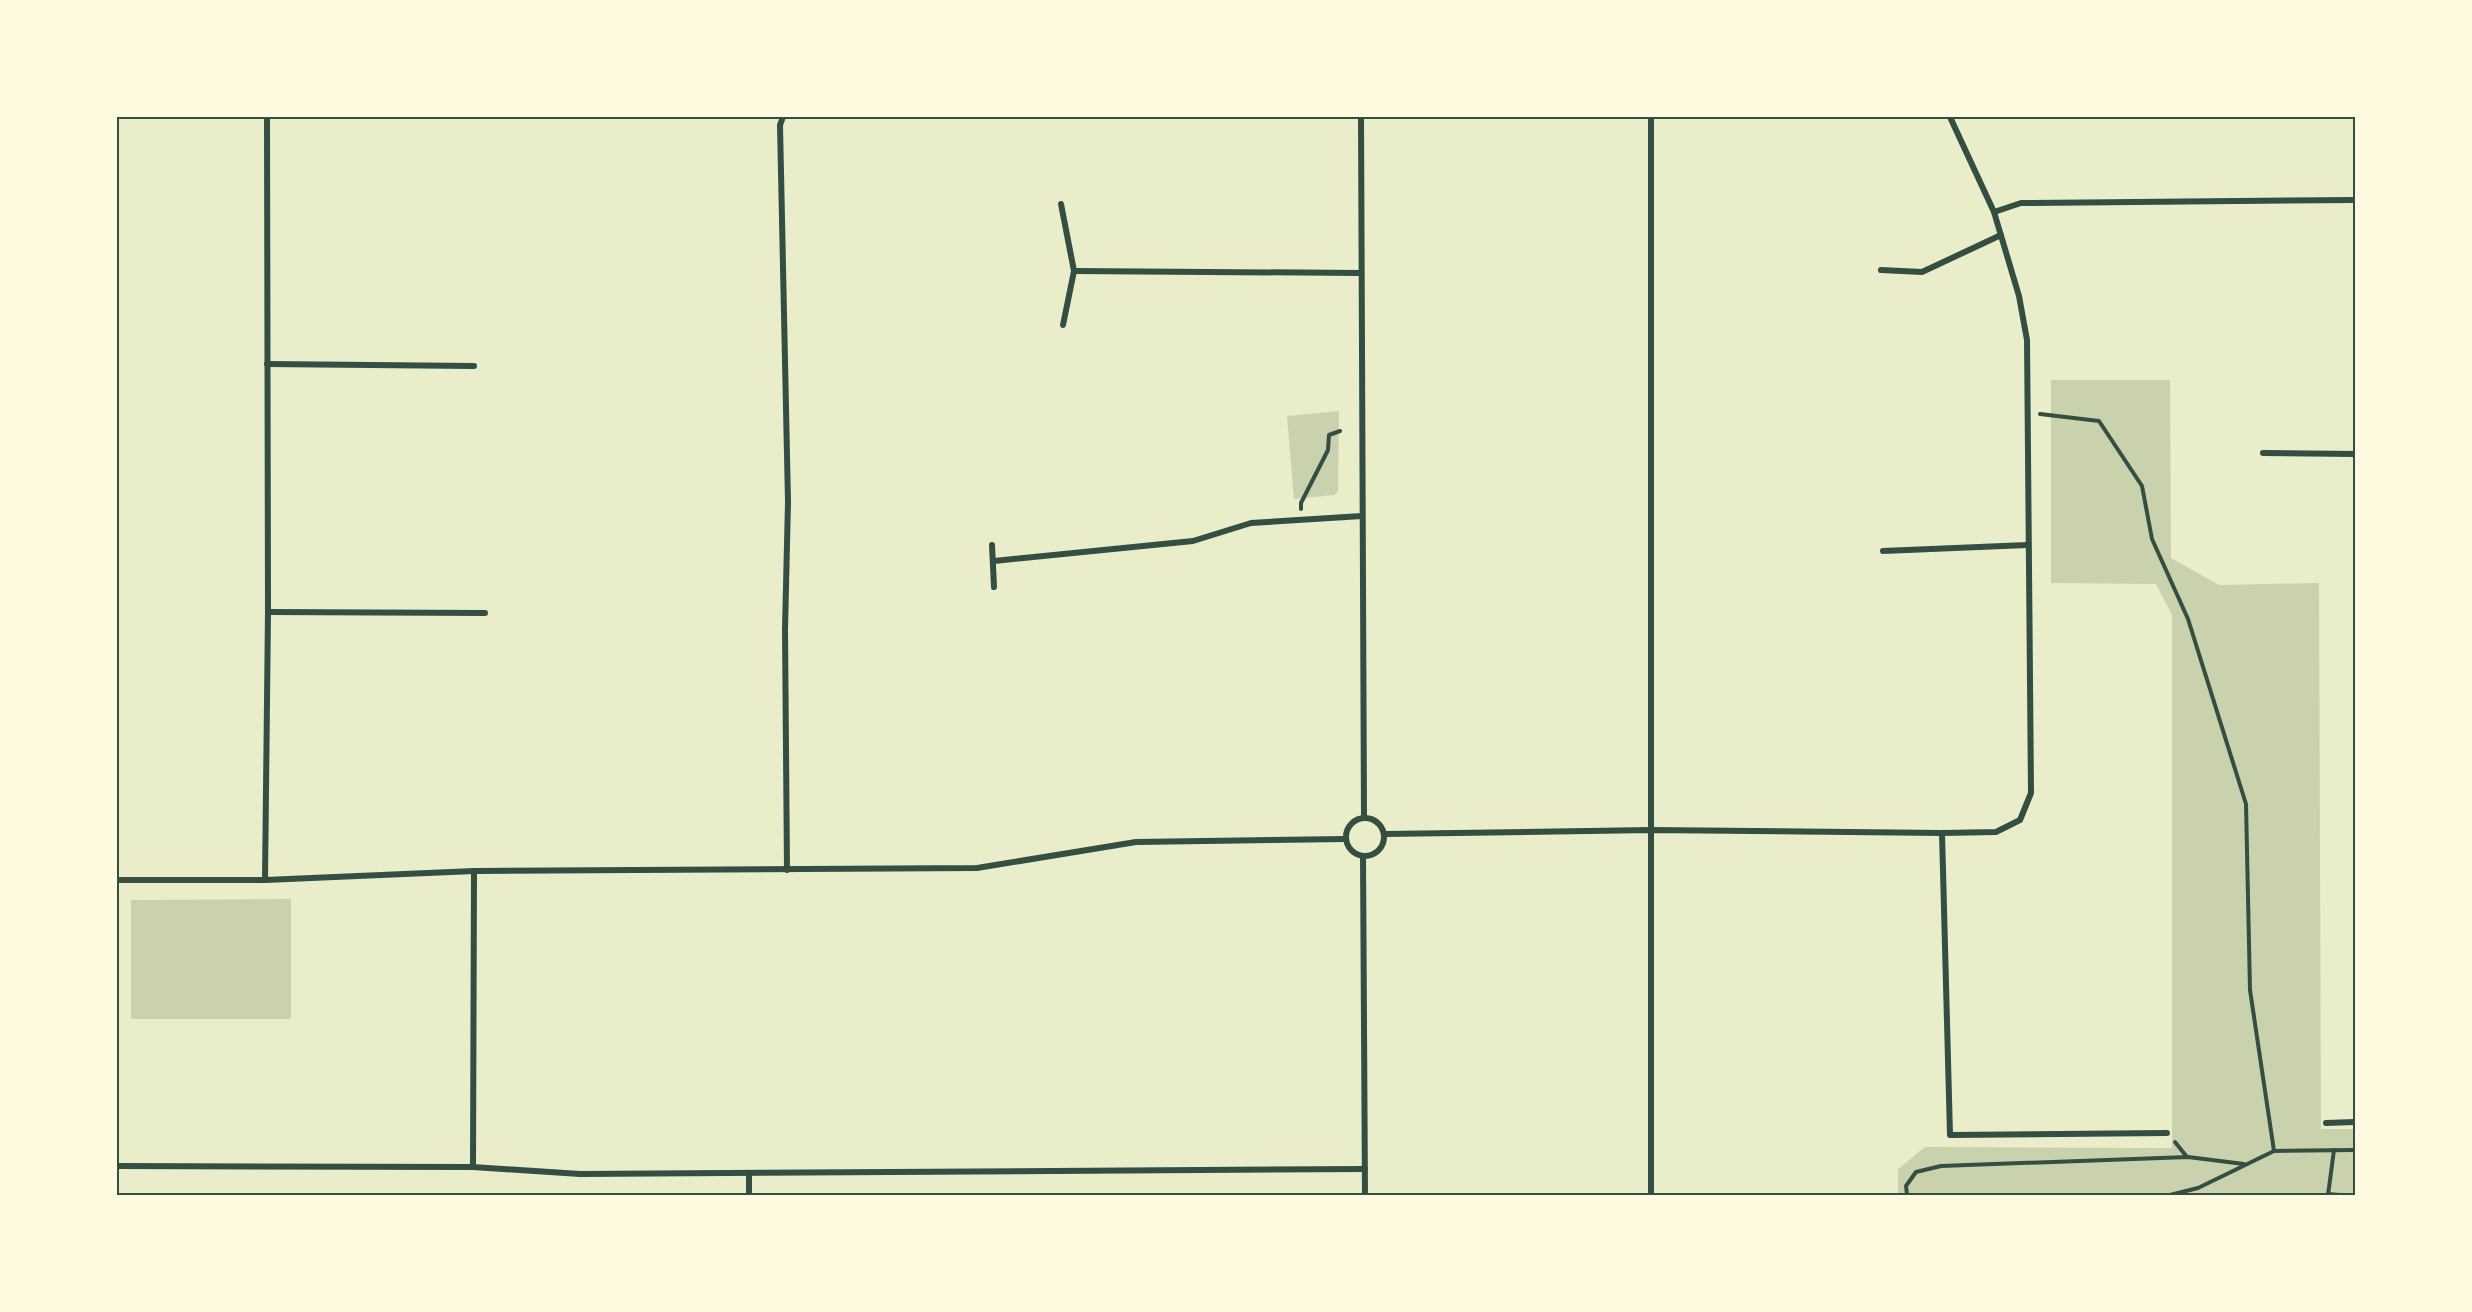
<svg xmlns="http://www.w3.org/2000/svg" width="2472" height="1312" viewBox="0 0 2472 1312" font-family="'Roboto Condensed',sans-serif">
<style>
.green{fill:#cad2ad}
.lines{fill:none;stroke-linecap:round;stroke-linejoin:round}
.path{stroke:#344e41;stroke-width:4}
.minor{stroke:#344e41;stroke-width:6}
.neatline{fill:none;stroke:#344e41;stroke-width:2}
</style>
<rect width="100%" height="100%" fill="#e9edc9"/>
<g class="green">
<polygon points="2051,380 2170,380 2171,558 2219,585 2319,583 2321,1129 2355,1129 2355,1195 1898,1195 1898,1169 1925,1147 2172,1148 2172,615 2156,584 2051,583"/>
<polygon points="1339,411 1338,491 1334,495 1294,499 1287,416"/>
<polygon points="291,899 291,1019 131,1019 131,900"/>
</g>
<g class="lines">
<g class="path">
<polyline points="2040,414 2099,421 2142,486 2152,539 2188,619 2246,804 2250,990 2274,1151"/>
<polyline points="1301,509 1301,503 1328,450 1329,435 1340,431"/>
<polyline points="2175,1142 2187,1157"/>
<polyline points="2328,1194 2340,1195"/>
<polyline points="1907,1195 1906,1186 1916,1172 1941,1166 2188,1157 2244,1164"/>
<polyline points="2170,1195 2198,1188 2274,1151 2355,1150"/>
<polyline points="2328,1195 2334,1150"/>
</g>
<g class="minor">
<polyline points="783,117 780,125 788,502 785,629 787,870"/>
<polyline points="1361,117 1364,818"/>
<polyline points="1061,204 1074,271 1063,325"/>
<polyline points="1994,212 2021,203 2355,200"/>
<polyline points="1881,270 1922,272 2001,235"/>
<polyline points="1074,271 1361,273"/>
<polyline points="267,364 474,366"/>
<polyline points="2263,453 2355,454"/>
<polyline points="992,545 994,587"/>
<polyline points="1883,551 2027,545"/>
<polyline points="994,561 1193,541 1251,523 1362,516"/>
<polyline points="268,612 485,613"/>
<circle cx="1365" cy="837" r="19"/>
<polyline points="1942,833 1950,1135 2167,1133"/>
<polyline points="1385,834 1651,830 1942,833 1996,832 2020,820 2031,793 2027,340 2019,296 1994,212 1950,117"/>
<polyline points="1363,856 1365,1195"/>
<polyline points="117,880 265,880 474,871 977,868 1136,842 1346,839"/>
<polyline points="265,880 268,612 267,117"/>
<polyline points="2326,1123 2355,1122"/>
<polyline points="117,1166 473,1167 580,1174 1365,1169"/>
<polyline points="473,1167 474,871"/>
<polyline points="749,1173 749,1195"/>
<polyline points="1651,1195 1651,117"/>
</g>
</g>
<rect width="2472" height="1312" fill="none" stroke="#fefae0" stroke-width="237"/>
<rect x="118" y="118" width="2236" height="1076" class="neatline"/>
</svg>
